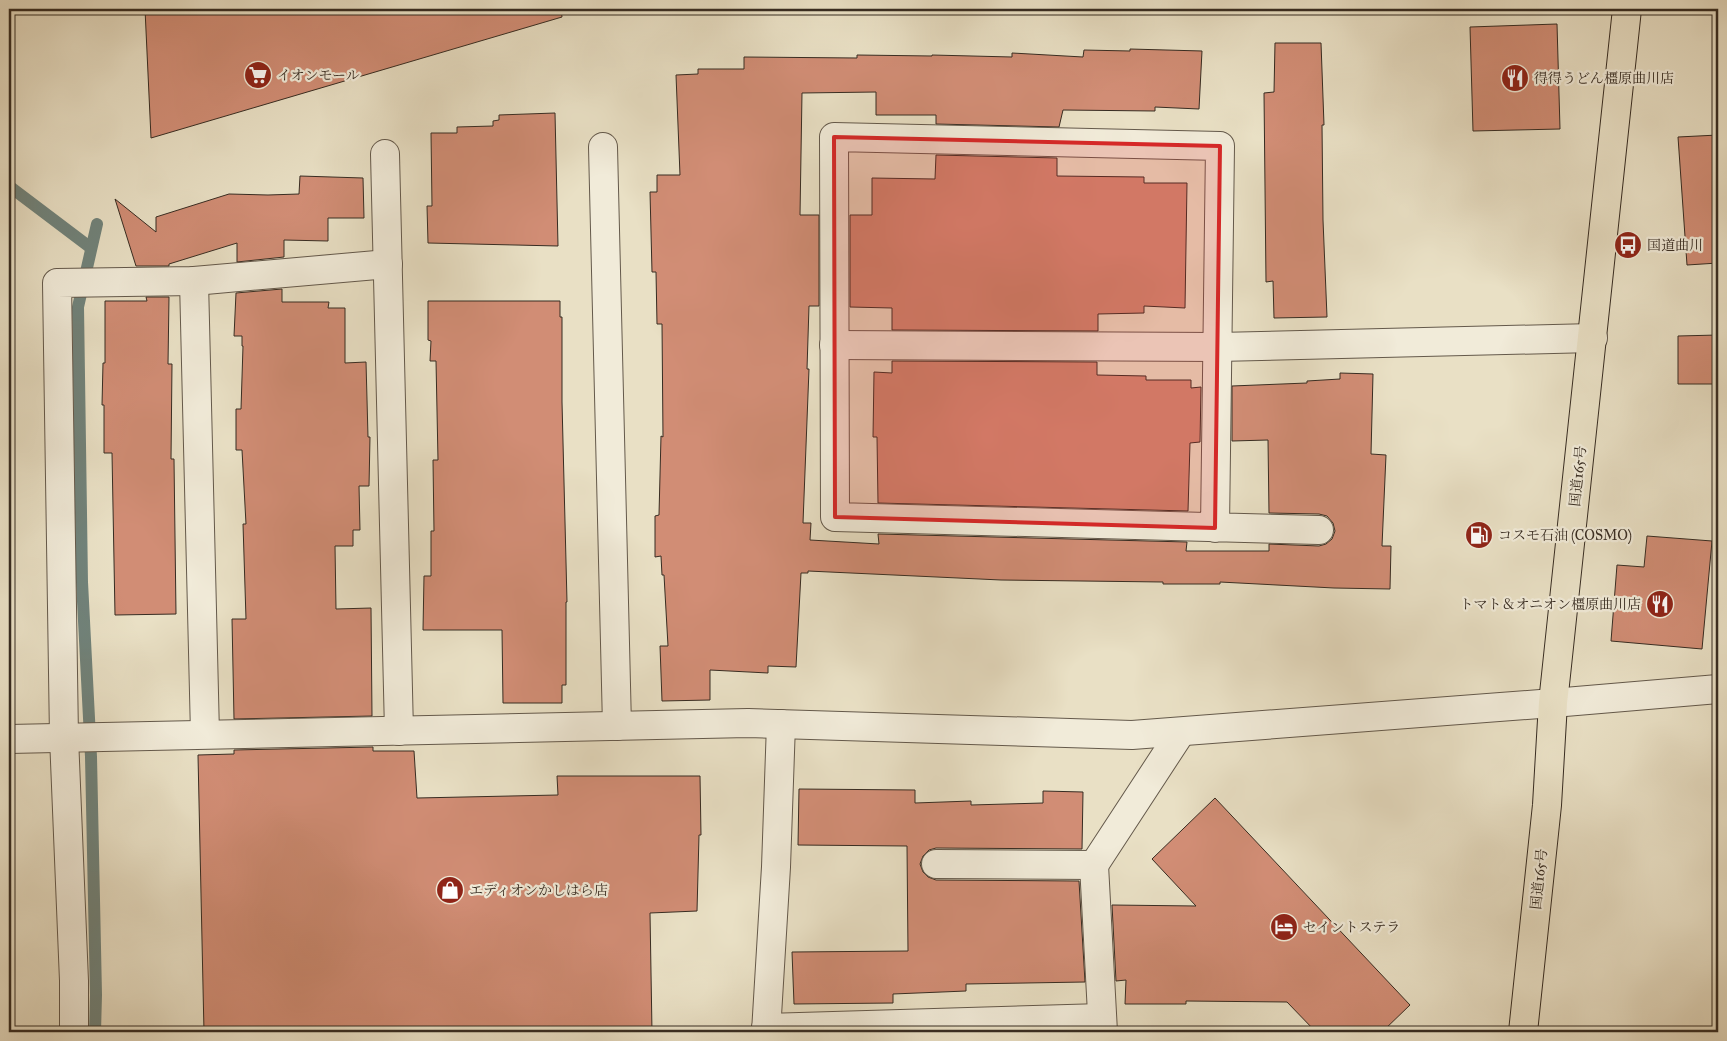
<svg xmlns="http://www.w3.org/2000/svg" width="1727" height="1041" viewBox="0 0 1727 1041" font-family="'IM FELL Great Primer','Noto Serif JP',serif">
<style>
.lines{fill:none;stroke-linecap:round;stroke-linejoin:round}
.stream{stroke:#71837b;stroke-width:12}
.building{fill:#d18d75;stroke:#372c22}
.minor-casing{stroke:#64594b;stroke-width:30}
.trunk-casing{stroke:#372c22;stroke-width:30}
.minor{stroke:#f1ebd9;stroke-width:28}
.trunk{stroke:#e9e0c5;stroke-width:28}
.marked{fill:#d62828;fill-opacity:0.2;stroke:#d62828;stroke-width:4;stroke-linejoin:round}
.labels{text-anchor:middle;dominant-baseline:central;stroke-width:4.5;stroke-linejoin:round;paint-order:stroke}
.poi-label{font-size:14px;fill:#372c22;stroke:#f1ebd9;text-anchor:start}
.street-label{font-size:14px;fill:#372c22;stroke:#f1ebd9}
</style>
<rect width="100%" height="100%" fill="#e9e0c5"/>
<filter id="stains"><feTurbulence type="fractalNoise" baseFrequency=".004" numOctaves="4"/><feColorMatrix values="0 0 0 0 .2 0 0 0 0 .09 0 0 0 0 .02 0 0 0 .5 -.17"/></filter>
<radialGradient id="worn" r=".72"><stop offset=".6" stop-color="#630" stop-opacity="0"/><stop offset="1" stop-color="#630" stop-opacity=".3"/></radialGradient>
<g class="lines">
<g class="stream">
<polyline points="9,186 91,248"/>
<polyline points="95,1032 96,995 91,757 82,582 78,307 97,224"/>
</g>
</g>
<g class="building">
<polygon points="145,9 561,9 562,17 151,138"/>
<polygon points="1557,24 1560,129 1473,131 1470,27"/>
<polygon points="1275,43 1321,43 1324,125 1322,125 1323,220 1327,317 1274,318 1273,281 1266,282 1264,93 1274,92"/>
<polygon points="1130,49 1202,51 1199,109 1155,107 1155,111 1063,110 1059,127 936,124 936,115 876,115 876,92 802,93 800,215 819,215 819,306 809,306 807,369 809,369 803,523 811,523 810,540 879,544 878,534 1187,542 1186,551 1269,551 1269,544 1319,546 1326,544 1332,539 1335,531 1333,523 1327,516 1319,514 1269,513 1268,440 1232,441 1232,386 1307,383 1307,381 1340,379 1340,373 1373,374 1371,454 1386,455 1382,546 1391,546 1390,589 1334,588 1220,582 1220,584 1163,584 1163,582 1001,580 808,571 808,573 801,573 796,667 768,666 768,673 710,670 710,700 662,701 660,646 668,646 664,575 662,575 661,556 655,557 655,516 659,515 661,436 663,437 662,324 657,324 656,272 652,272 650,192 657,192 657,175 680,175 676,75 698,74 698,69 744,69 744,57 857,58 857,55 932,56 932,55 1012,57 1012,53 1083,57 1084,50 1130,51"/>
<polygon points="555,113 558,246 428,243 427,206 432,206 431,133 457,133 457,127 493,126 493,121 499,120 499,115"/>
<polygon points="1718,135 1718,263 1687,265 1678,137"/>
<polygon points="936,155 1057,158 1057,176 1144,177 1144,183 1187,183 1185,308 1144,306 1144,313 1098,314 1098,331 892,330 892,308 850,307 850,215 872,215 872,178 935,179"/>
<polygon points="300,176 363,178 364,218 328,218 328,241 284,240 284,257 237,262 237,243 169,264 169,266 136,266 115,199 156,232 156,217 229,194 268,195 299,194"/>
<polygon points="282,289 282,302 329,302 328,308 345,308 345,363 366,362 368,437 370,437 369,486 359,486 360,530 353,530 353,546 335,546 336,609 371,608 372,716 234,719 232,619 246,619 243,524 246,524 242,450 236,450 236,409 241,409 243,346 242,346 242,336 234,336 236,293"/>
<polygon points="146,297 169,297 168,364 172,364 171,459 174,459 176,614 115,615 112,453 104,453 104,405 102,405 103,363 105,363 105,301 147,301"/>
<polygon points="428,301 560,301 560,317 562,317 562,402 567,602 566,602 566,685 562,685 562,703 503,703 502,630 423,630 424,576 431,576 431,531 434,531 433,460 438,460 436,361 430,361 431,341 428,340"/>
<polygon points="1718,335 1718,384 1678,384 1678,336"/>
<polygon points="892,361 1097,362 1097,375 1146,376 1146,380 1191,380 1191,388 1201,387 1200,442 1190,443 1188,511 878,503 877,437 873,437 874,372 892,373"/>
<polygon points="1647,536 1712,541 1702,649 1611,641 1617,565 1644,567"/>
<polygon points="373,747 373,751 414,751 417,798 558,795 557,776 700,776 701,835 699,835 697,911 650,913 652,1032 204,1032 198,755 234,754 234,750"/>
<polygon points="799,789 915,790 915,803 971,801 971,805 1043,803 1043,791 1083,792 1082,849 936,848 929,850 923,856 920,864 923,872 928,877 936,880 1079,881 1085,982 966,984 966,991 893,994 893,1003 794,1004 792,952 908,951 907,846 798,845"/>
<polygon points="1215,798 1410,1005 1382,1032 1316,1032 1287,1002 1186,1001 1186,1004 1125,1004 1126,980 1116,981 1112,905 1196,906 1152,859"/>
</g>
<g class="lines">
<g class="minor-casing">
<g id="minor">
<polyline points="603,147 617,726"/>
<polyline points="385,154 399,731"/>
<polyline points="194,281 205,734"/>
<polyline points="834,345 1218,347 1593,338"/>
<polyline points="1215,528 1220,146 834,137 835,517 1319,530"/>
<polyline points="9,739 748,723 1132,735 1553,703 1718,689"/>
<polyline points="936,864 1094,865 1181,732"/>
<polyline points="1094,865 1103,1032"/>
<polyline points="766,1028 1102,1018"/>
<polyline points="74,1032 74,981 64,737 57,283 194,281 388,264"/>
<polyline points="766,1032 776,867 781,724"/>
</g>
</g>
<g class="trunk-casing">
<polyline id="trunk" points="1523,1032 1547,805 1553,703 1627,9"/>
</g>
<use href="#minor" class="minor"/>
<use href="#trunk" class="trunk"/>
</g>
<path class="marked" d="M834 137 1220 146 1215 528 835 517Z"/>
<defs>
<g id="supermarket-disc" transform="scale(1.4375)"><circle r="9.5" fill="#8f2418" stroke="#f1ebd9"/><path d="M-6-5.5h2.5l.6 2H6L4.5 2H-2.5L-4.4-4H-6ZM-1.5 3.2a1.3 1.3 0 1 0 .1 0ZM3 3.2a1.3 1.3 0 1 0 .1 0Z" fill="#fff"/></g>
<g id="restaurant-disc" transform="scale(1.4375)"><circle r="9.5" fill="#8f2418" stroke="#f1ebd9"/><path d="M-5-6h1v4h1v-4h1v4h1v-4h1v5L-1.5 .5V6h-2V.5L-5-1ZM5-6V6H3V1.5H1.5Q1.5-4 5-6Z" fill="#fff"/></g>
<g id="bus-disc" transform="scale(1.4375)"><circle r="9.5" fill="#8f2418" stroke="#f1ebd9"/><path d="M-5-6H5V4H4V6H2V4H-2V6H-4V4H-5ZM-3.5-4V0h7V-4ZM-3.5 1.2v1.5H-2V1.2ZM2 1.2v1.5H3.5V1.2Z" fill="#fff"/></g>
<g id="fuel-disc" transform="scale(1.4375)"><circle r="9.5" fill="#8f2418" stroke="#f1ebd9"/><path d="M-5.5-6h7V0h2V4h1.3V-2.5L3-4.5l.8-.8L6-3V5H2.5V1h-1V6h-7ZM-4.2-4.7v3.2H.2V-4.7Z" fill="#fff"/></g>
<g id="shop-disc" transform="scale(1.4375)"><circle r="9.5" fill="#8f2418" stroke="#f1ebd9"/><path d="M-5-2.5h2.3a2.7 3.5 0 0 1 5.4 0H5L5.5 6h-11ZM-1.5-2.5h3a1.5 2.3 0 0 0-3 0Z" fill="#fff"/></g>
<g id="hotel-disc" transform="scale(1.4375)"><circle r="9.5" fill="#8f2418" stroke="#f1ebd9"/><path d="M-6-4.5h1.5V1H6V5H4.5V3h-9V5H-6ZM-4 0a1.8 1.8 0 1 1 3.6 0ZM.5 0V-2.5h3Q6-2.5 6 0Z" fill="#fff"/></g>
</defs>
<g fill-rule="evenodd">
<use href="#supermarket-disc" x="258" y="75"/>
<use href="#restaurant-disc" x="1515" y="78"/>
<use href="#bus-disc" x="1628" y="245"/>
<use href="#fuel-disc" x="1479" y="535"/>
<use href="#restaurant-disc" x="1660" y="604"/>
<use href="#shop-disc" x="450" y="890"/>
<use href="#hotel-disc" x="1284" y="927"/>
</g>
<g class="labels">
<g class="poi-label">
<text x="277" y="75">イオンモール</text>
<text x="1534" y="78">得得うどん橿原曲川店</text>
<text x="1647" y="245">国道曲川</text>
<text x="1498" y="535">コスモ石油 (COSMO)</text>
<text x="1641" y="604" text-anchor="end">トマト＆オニオン橿原曲川店</text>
<text x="469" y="890">エディオンかしはら店</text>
<text x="1303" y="927">セイントステラ</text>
</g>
<g class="street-label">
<text transform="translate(1578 476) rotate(-84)">国道165号</text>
<text transform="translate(1539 879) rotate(-84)">国道165号</text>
</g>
</g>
<rect width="1727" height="1041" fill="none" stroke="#e9e0c5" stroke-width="30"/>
<rect x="10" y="10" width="1707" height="1021" fill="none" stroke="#372c22" stroke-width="2.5"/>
<rect x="15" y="15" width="1697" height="1011" fill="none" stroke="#372c22"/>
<rect width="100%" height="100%" filter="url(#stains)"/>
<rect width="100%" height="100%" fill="url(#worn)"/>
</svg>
